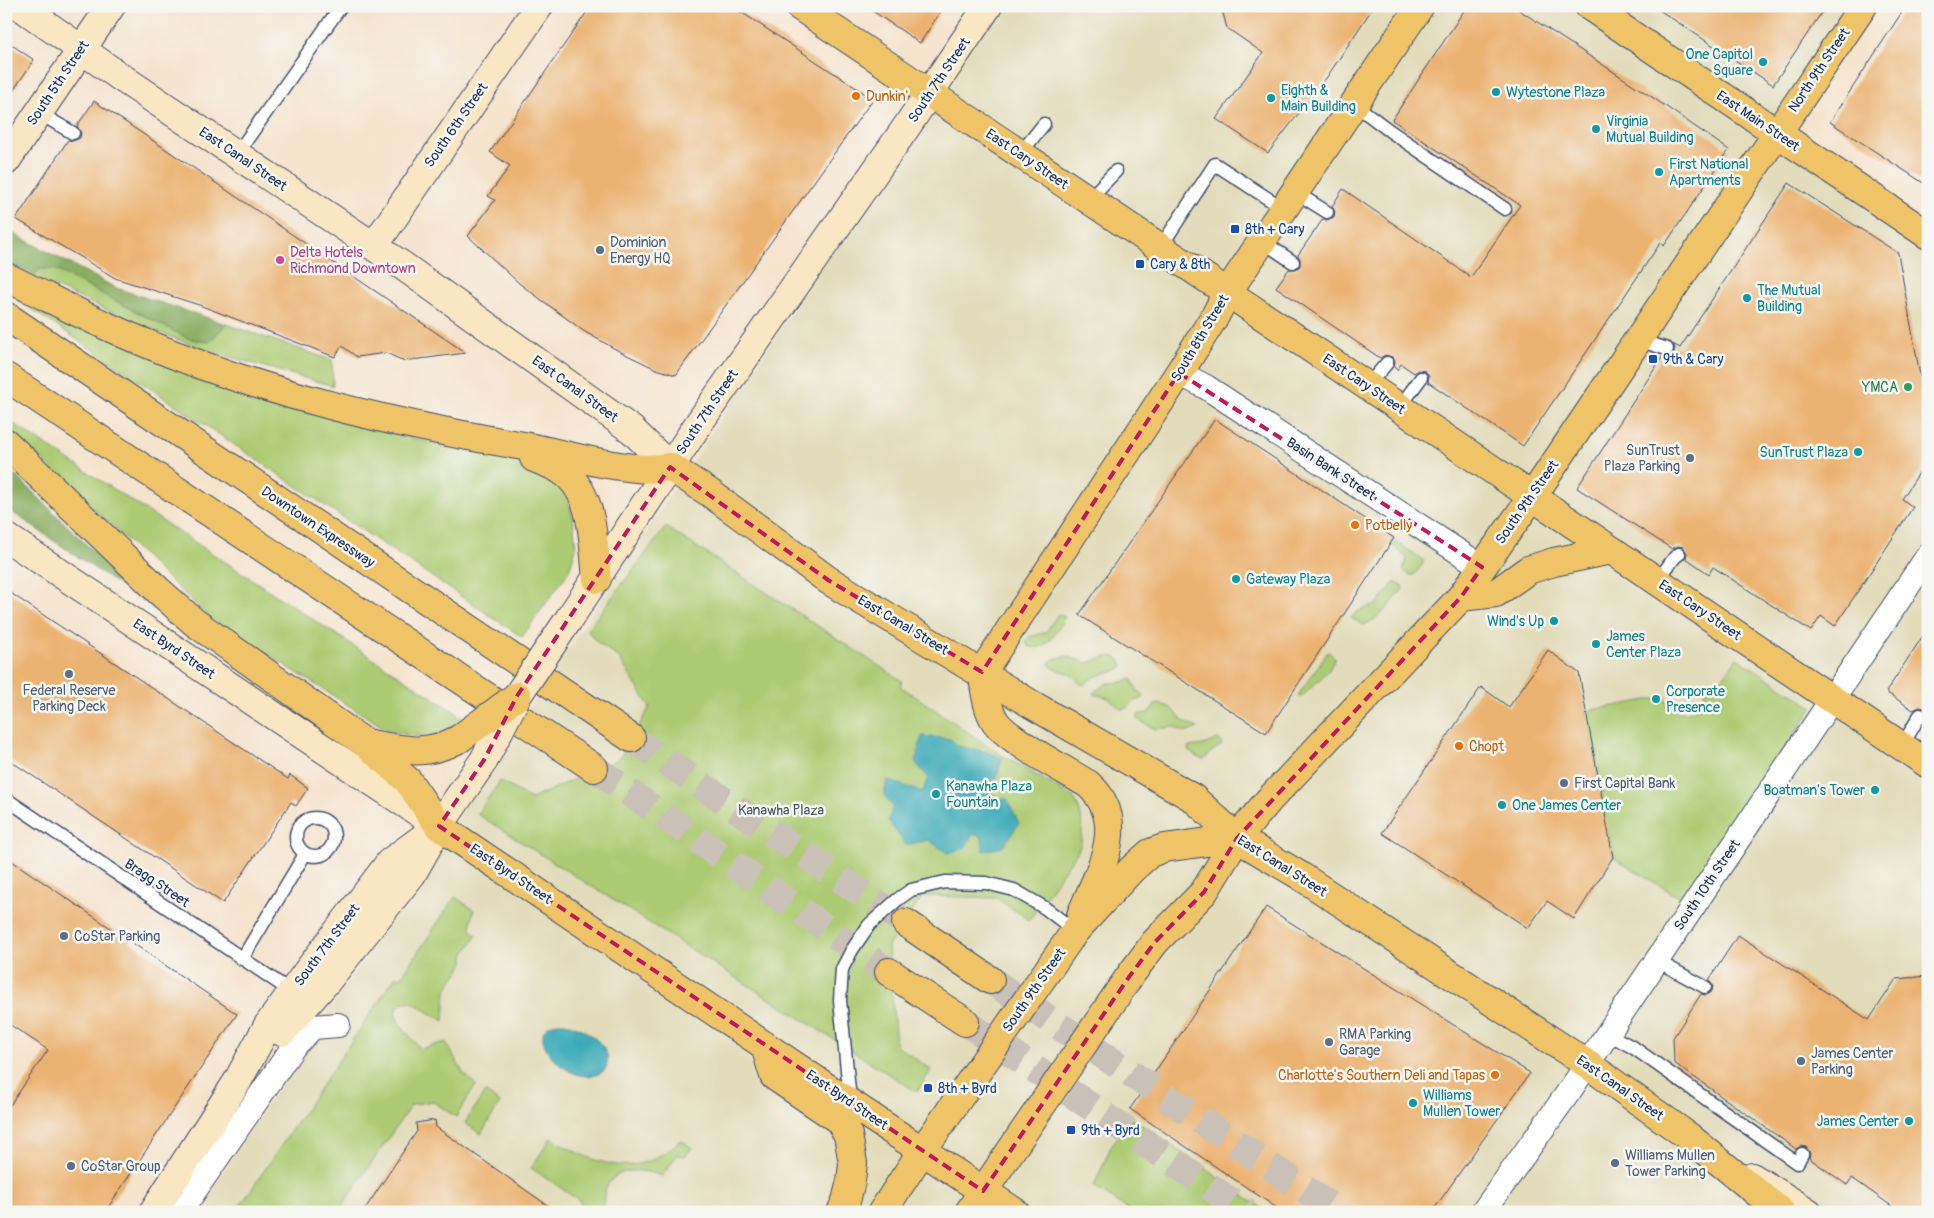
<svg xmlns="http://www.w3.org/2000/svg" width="1934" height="1218" viewBox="0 0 1934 1218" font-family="Pangolin,sans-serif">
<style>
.built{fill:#e2dcba}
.green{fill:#adcb72;stroke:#647d68}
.forest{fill:#8aaf64;stroke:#526f61}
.water{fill:#3aaab7;stroke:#2a6c8a}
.building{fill:#ebb372}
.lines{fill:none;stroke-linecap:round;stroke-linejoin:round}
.highway-tunnel{stroke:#c9c0b8;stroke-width:28;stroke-dasharray:28 14;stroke-linecap:butt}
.lane-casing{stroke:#3c4a6f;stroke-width:15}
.street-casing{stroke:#3c4a6f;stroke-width:26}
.secondary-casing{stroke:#3c4a6f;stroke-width:30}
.primary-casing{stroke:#3c4a6f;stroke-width:30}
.highway-casing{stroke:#3c4a6f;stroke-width:30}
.lane{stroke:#fff;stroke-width:12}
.street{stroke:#fff;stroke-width:24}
.secondary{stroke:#f9e7c3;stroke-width:28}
.primary{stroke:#efc469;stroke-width:28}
.highway{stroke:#efc469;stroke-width:28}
.secondary-bridge-casing{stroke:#3c4a6f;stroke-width:30;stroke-linecap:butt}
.highway-bridge-casing{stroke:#3c4a6f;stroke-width:30;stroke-linecap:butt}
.secondary-bridge{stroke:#f9e7c3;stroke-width:28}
.highway-bridge{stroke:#efc469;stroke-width:28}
.marked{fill:none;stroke:#c2185b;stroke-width:4;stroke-dasharray:10 6;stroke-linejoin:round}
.culture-dot{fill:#0f9aa8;stroke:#f6f6f2;stroke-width:2}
.food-dot{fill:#e8710a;stroke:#f6f6f2;stroke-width:2}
.transit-dot{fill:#1a4fb4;stroke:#f6f6f2;stroke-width:2}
.service-dot{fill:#5c6f8a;stroke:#f6f6f2;stroke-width:2}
.hotel-dot{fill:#d1479c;stroke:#f6f6f2;stroke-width:2}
.leisure-dot{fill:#2e9e5b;stroke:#f6f6f2;stroke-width:2}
.labels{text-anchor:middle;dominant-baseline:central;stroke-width:5;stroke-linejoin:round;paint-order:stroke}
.culture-label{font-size:14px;fill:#0d838f;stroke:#f6f6f2;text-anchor:start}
.street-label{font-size:14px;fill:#1b2f5e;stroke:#f6f6f2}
.food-label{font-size:14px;fill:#c56008;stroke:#f6f6f2;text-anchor:start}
.transit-label{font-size:14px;fill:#164399;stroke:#f6f6f2;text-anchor:start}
.service-label{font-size:14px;fill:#4e5e75;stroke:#f6f6f2;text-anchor:start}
.hotel-label{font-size:14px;fill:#b23c85;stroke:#f6f6f2;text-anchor:start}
.leisure-label{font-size:14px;fill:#27864d;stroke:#f6f6f2;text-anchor:end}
.park-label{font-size:14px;fill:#405663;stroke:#f6f6f2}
</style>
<rect width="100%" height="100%" fill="#f6f6f2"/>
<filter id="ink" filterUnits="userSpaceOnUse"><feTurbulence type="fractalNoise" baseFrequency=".02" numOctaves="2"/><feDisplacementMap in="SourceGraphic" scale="10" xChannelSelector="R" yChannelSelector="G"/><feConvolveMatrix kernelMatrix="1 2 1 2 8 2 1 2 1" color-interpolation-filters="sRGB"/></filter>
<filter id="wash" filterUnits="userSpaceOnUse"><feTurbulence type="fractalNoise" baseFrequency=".0096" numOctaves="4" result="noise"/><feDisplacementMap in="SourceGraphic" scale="20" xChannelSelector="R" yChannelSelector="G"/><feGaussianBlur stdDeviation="1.12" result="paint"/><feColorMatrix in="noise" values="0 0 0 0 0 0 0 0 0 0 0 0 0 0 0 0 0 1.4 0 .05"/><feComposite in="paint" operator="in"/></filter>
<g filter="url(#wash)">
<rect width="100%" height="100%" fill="#f4e4ce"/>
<polygon class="built" points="994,6 1862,6 1776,134 1928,243 1928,1212 196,1212"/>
<g class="green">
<polygon points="38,268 54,268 187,338 209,342 226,324 332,360 333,386 208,351 155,331 34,278"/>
<polygon points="6,292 319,415 444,446 514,460 535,467 552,476 566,493 573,517 576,548 569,571 522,637"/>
<path d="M6 419 464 718C435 740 420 740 386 729L210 618 6 426Z"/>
<path d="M666 527 902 681 900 686 997 752 1073 797C1083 811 1085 835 1078 851L1029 920 996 898 923 896 888 946 896 1045 931 1070 917 1092 477 814 500 781 531 799 619 759 650 707 619 658 596 641 587 630Z"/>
<polygon points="1393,540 1423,560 1423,564 1414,575 1410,575 1403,570 1407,559 1391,543"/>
<path d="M1395 582 1402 586 1403 589C1393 602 1380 618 1364 625L1351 618 1358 611 1376 605Z"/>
<path d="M1058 614 1065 617C1056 631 1047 654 1028 646L1026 641 1030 637 1046 632Z"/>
<polygon points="1329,652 1335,658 1329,670 1303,696 1299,697 1299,694 1327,653"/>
<path d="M1067 656 1087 663C1099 660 1117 648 1123 666 1113 676 1095 672 1085 684H1081C1077 681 1075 677 1071 675 1064 669 1054 673 1049 663L1054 659Z"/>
<path d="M1737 658 1813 707 1682 899 1613 857 1586 711 1664 697 1671 709C1688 718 1705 709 1704 689L1717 686Z"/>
<polygon points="1129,679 1132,679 1135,687 1144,697 1140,700 1135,700 1128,708 1121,709 1108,698 1094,694 1095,691 1108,683 1123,682"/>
<polygon points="1159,704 1170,707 1183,721 1198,728 1185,733 1174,727 1155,729 1137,719 1139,714 1148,713 1155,705"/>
<polygon points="1218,739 1222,742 1221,746 1212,751 1205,759 1201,759 1188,751 1189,747 1203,745"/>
<path d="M455 897 474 910C472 919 467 930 477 935L464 955V963L446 990 444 1021 412 1002C404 1001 397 1004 395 1013L400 1025 421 1049 446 1042 463 1073 476 1085 456 1117 432 1101 411 1105 338 1212H236L396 976 400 979Z"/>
<polygon points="485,1092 500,1103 481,1134 465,1123"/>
<polygon points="1132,1118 1268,1212 1132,1212 1094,1186 1111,1146"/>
<path d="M551 1138C583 1157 623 1178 659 1156 667 1152 674 1145 681 1140L692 1148 685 1156 677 1155 662 1176C630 1164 599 1171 604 1212H582L580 1201 531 1168Z"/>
</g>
<g class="forest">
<polygon points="6,230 116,288 226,324 209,342 187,338 54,269 39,269 34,278 6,262"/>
<polygon points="6,466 96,554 182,628 6,508"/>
</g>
<g class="water">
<polygon points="922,736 951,739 958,746 987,752 1002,758 997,777 986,788 992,800 1007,799 1019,823 1003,847 983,851 982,837 973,834 964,849 947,853 929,840 906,845 888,821 893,807 884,795 887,780 922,792 929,778 915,762"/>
<path d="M565 1023C583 1026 619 1049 604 1071 568 1096 511 1020 565 1023Z"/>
</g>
<g id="blocks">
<g class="building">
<polygon points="591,6 732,6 873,99 676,375 656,369 619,351 585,332 520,284 468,236 495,200 488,196 510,166 490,152"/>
<polygon points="865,6 944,6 920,43"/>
<polygon points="1221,6 1374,6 1327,77 1268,153 1216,119 1263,53 1227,28"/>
<polygon points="1467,6 1513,6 1655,99 1729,150 1664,246 1661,242 1523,446 1428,382 1429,375 1425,371 1418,370 1414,373 1401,364 1397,370 1394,367 1395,361 1392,357 1385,355 1380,358 1276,287 1289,269 1296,269 1300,266 1300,259 1298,255 1323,219 1327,220 1334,217 1335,212 1332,206 1343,189 1471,277 1520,205 1392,120"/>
<polygon points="1653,6 1826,6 1773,85"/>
<polygon points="1906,6 1928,6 1928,186 1830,122"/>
<polygon points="6,41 34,60 6,101"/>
<polygon points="94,101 262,214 466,353 404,361 386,353 357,357 342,346 335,357 199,305 115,278 16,219 68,140 73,141 80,138 81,133 77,126"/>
<polygon points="1789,183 1898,253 1928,420 1928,459 1902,499 1913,507 1835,626 1821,616 1811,631 1713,567 1709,574 1686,558 1687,553 1683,547 1678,546 1672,549 1577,488 1663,356 1668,357 1673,355 1675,348 1673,344 1680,348"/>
<polygon points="1215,419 1394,538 1266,733 1079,615"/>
<polygon points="6,590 288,779 290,775 308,788 296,806 291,802 223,903 6,758"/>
<polygon points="1928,628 1928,713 1924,708 1920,707 1913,710 1886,692"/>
<polygon points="1548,650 1579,673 1613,857 1574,919 1547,901 1528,928 1382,833 1481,687 1509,707"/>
<polygon points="6,857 237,1014 105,1212 6,1212 6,1111 48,1050 6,1022"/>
<polygon points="1266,907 1530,1073 1432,1212 1283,1212 1130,1109"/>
<polygon points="1738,935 1869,1020 1896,979 1928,976 1928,1212 1900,1212 1852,1178 1847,1185 1809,1158 1810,1153 1806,1147 1801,1146 1796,1149 1674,1063 1673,1038 1701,994 1706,995 1712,991 1713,986 1709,980"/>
<polygon points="435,1120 436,1127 557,1212 363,1212 417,1131 416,1123"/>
</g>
</g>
</g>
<g filter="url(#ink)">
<use href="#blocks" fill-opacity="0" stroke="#3c4a6f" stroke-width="1"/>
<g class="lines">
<g class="highway-tunnel">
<polyline points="631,738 906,923"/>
<polyline points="594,768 889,972"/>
<polyline points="990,980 1339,1212"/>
<polyline points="965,1022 1247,1212"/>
</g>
<g class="lane-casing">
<g id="lane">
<polyline points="1354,104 1390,131 1505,209"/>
<polyline points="39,113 73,133"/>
<polyline points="1020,154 1044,124"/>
<polyline points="236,155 341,6"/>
<polyline points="1295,192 1327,212"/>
<polyline points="1088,200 1116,171"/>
<polyline points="1262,241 1293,262"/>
<polyline points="1160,248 1215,164 1284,209"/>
<polyline points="1638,340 1667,349"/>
<polyline points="1367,386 1387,363"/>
<polyline points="1399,408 1421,378"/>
<polyline points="1657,581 1675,557 1679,554"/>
<polyline points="1902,746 1920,715"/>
<polyline points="6,799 292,992"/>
<circle cx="315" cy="837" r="19"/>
<polyline points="242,959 305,854"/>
<polyline points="1657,961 1705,987"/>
<polyline points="1608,1034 1634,1048 1797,1163 1802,1154"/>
<polyline points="850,1100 840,1000 842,969 852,950 869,925 897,900 911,890 945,882 986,883 1014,890 1045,908 1075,931"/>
</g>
</g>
<g class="street-casing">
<g id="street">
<polyline points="1179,373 1206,387 1482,567"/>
<polyline points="180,1212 294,1046 313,1027 338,1025"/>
<polyline points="1483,1212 1570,1090 1928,556"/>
</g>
</g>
<g class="secondary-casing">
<g id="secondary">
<polyline points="20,6 119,76 403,266 632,430 670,467"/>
<polyline points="6,161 111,6"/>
<polyline points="374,246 539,6"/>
<polyline points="6,537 439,826"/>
<polyline points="569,619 701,420 905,129 988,6"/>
<polyline points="282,1032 327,981 412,874 439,826 484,760"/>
<polyline points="1752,1177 1808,1212"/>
<polyline points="153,1212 237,1082 268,1025 309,969 390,862 439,826"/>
</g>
</g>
<g class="primary-casing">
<g id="primary">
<polyline points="799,6 1490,468 1928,764"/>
<polyline points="1589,6 1928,235"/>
<polyline points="670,467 710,493 828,580 1031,704 1193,798 1237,838 1299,875 1587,1064 1689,1137"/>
<polyline points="1461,597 1496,593 1528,570 1554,562 1611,550"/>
<polyline points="982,672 1179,373 1215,316 1227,293 1420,6"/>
<path d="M982 672C985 688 986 707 995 721 1007 740 1067 771 1088 784 1131 822 1098 873 1081 915"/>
<polyline points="439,826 850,1103 1015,1212"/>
<polyline points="765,1046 774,1076 839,1120 848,1135 853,1163 851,1181 846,1201 841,1212"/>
<polyline points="882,1212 922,1151 1075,931 1131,870 1150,853 1164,848 1237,838"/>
<polyline points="969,1212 1129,977 1155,942 1204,892 1237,838 1269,800 1461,597 1532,497 1863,6"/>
</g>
</g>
<g class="highway-casing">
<g id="highway">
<path d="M6 277C52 299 96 323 143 342 265 394 394 424 524 446 561 453 598 465 636 468 647 470 659 468 670 467"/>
<polyline points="6,316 631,738"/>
<polyline points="6,377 594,768"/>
<polyline points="6,443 159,591 194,622 365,743 408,781 439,826"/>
<path d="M534 458C543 462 554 465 562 471 595 493 593 544 597 579"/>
<path d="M366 743C402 750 425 757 459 739"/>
<polyline points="906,923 990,980"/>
<polyline points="889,972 965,1022"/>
<polyline points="1689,1137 1781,1212"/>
</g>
</g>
<use href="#lane" class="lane"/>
<use href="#street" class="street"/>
<use href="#secondary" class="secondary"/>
<use href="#primary" class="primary"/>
<use href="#highway" class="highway"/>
<g class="secondary-bridge-casing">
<polyline id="secondary-bridge" points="484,760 517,696 569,619"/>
</g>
<g class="highway-bridge-casing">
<polyline id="highway-bridge" points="459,739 517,696"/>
</g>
<use href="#secondary-bridge" class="secondary-bridge"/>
<use href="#highway-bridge" class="highway-bridge"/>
</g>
</g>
<path class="marked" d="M1179 373 1482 567 1461 597 1237 838 1204 892 1155 942 1129 977 983 1191 439 826 484 760 517 696 670 467 828 580 982 672Z"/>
<g class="culture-dot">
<circle cx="1763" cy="62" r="5"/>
<circle cx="1496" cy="92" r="5"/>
<circle cx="1271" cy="98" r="5"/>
<circle cx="1596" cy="129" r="5"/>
<circle cx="1659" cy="172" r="5"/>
<circle cx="1747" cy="298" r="5"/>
<circle cx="1858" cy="452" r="5"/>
<circle cx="1236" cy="579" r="5"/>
<circle cx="1554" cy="621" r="5"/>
<circle cx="1596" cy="644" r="5"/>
<circle cx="1656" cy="699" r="5"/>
<circle cx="1875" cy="790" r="5"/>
<circle cx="936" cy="794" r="5"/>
<circle cx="1502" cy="805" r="5"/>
<circle cx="1413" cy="1103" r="5"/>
<circle cx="1909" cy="1121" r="5"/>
</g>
<g class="food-dot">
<circle cx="856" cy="96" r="5"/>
<circle cx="1355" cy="525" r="5"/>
<circle cx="1459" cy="746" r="5"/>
<circle cx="1495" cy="1075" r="5"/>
</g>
<g class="transit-dot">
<rect x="1230" y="224" width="10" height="10" rx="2.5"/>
<rect x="1135" y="259" width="10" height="10" rx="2.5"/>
<rect x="1648" y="354" width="10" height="10" rx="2.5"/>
<rect x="923" y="1083" width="10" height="10" rx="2.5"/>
<rect x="1066" y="1125" width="10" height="10" rx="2.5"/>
</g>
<g class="service-dot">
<circle cx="600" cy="250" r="5"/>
<circle cx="1690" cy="458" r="5"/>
<circle cx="69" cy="674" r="5"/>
<circle cx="1564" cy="783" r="5"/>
<circle cx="64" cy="936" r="5"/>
<circle cx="1329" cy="1042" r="5"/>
<circle cx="1801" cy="1061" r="5"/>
<circle cx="1615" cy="1163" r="5"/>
<circle cx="71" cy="1166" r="5"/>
</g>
<circle class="hotel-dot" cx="280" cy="260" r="5"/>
<circle class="leisure-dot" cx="1908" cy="387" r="5"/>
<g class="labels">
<g class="culture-label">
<text x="1753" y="54" text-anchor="end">One Capitol<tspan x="1753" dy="16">Square</tspan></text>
<text x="1281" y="90">Eighth &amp;<tspan x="1281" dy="16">Main Building</tspan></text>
<text x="1506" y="92">Wytestone Plaza</text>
<text x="1606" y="121">Virginia<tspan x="1606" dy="16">Mutual Building</tspan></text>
<text x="1669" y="164">First National<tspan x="1669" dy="16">Apartments</tspan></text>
<text x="1757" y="290">The Mutual<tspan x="1757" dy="16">Building</tspan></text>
<text x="1848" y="452" text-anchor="end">SunTrust Plaza</text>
<text x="1246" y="579">Gateway Plaza</text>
<text x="1544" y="621" text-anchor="end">Wind's Up</text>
<text x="1606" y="636">James<tspan x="1606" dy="16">Center Plaza</tspan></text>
<text x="1666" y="691">Corporate<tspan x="1666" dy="16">Presence</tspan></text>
<text x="946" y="786">Kanawha Plaza<tspan x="946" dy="16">Fountain</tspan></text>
<text x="1865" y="790" text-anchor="end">Boatman's Tower</text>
<text x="1512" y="805">One James Center</text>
<text x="1423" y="1095">Williams<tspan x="1423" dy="16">Mullen Tower</tspan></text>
<text x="1899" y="1121" text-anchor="end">James Center</text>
</g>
<g class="street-label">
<text transform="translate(1819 70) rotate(-56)">North 9th Street</text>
<text transform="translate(939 80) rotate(-56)">South 7th Street</text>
<text transform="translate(58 83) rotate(-56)">South 5th Street</text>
<text transform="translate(1758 121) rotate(34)">East Main Street</text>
<text transform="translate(456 125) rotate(-55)">South 6th Street</text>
<text transform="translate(243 159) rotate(34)">East Canal Street</text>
<text transform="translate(1027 159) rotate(34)">East Cary Street</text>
<text transform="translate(1200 338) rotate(-59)">South 8th Street</text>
<text transform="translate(1364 384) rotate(34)">East Cary Street</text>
<text transform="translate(575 389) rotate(36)">East Canal Street</text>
<text transform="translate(707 412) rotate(-56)">South 7th Street</text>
<text transform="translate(1331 469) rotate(33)">Basin Bank Street</text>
<text transform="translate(1527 502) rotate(-55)">South 9th Street</text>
<text transform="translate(318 527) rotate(34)">Downtown Expressway</text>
<text transform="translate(1700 610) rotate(34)">East Cary Street</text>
<text transform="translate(903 625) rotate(31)">East Canal Street</text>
<text transform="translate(174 649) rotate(34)">East Byrd Street</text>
<text transform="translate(1282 866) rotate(32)">East Canal Street</text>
<text transform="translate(511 874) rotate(34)">East Byrd Street</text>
<text transform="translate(157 883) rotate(34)">Bragg Street</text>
<text transform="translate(1707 885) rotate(-56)">South 10th Street</text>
<text transform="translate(327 945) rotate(-53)">South 7th Street</text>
<text transform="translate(1034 990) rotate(-55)">South 9th Street</text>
<text transform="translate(1620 1088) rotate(35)">East Canal Street</text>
<text transform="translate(847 1100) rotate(34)">East Byrd Street</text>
</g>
<g class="food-label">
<text x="866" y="96">Dunkin'</text>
<text x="1365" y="525">Potbelly</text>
<text x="1469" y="746">Chopt</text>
<text x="1485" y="1075" text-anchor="end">Charlotte's Southern Deli and Tapas</text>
</g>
<g class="transit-label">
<text x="1245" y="229">8th + Cary</text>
<text x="1150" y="264">Cary &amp; 8th</text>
<text x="1663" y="359">9th &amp; Cary</text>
<text x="938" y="1088">8th + Byrd</text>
<text x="1081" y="1130">9th + Byrd</text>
</g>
<g class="service-label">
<text x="610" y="242">Dominion<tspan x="610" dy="16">Energy HQ</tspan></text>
<text x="1680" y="450" text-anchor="end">SunTrust<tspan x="1680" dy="16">Plaza Parking</tspan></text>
<text x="69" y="690" text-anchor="middle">Federal Reserve<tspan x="69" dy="16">Parking Deck</tspan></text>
<text x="1574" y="783">First Capital Bank</text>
<text x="74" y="936">CoStar Parking</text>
<text x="1339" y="1034">RMA Parking<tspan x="1339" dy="16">Garage</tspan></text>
<text x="1811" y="1053">James Center<tspan x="1811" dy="16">Parking</tspan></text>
<text x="1625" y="1155">Williams Mullen<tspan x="1625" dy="16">Tower Parking</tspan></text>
<text x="81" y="1166">CoStar Group</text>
</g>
<g class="hotel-label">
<text x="290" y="252">Delta Hotels<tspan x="290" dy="16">Richmond Downtown</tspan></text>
</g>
<g class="leisure-label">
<text x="1898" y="387">YMCA</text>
</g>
<g class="park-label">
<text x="781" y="810">Kanawha Plaza</text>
</g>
</g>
<rect width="1934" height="1218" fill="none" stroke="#f6f6f2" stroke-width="25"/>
</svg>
